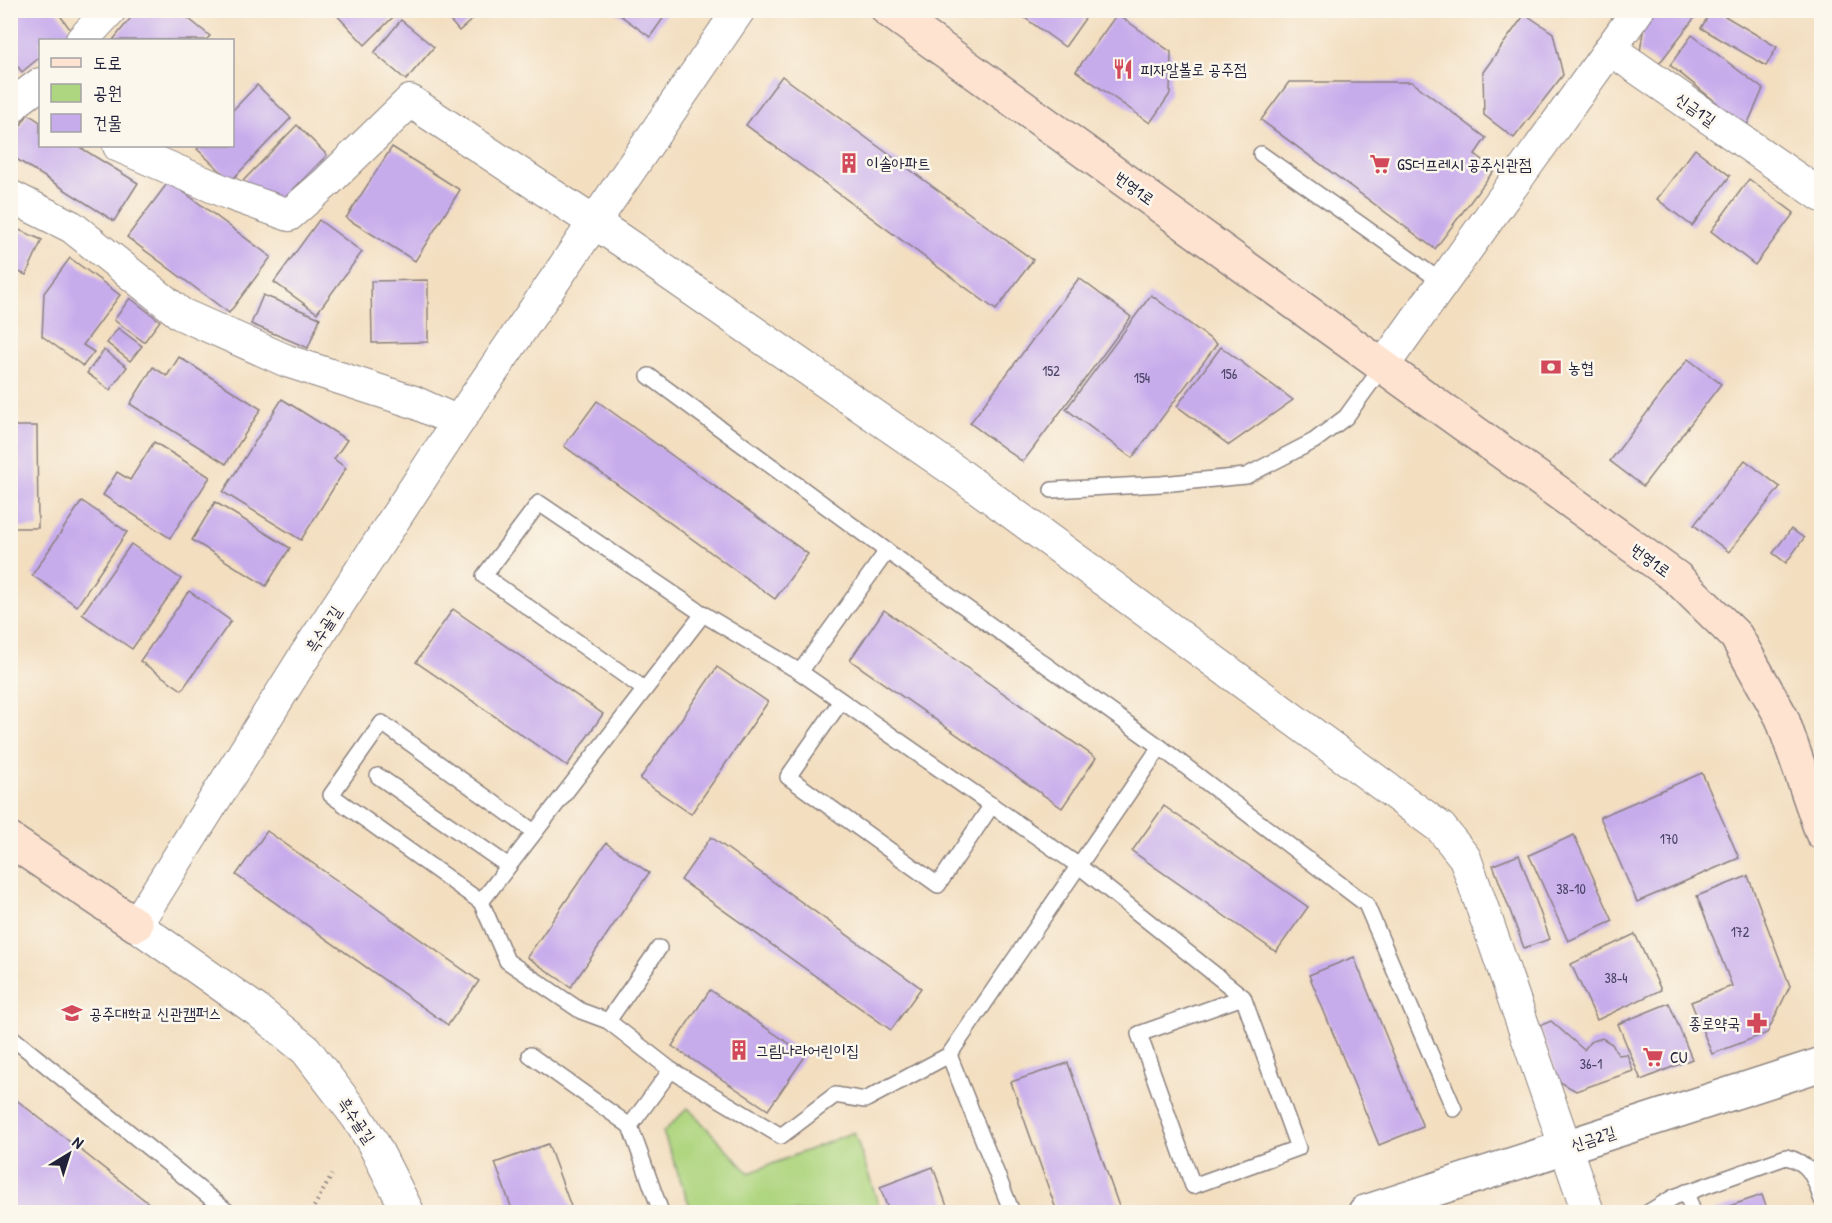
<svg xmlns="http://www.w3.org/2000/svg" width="1832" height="1223" viewBox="0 0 1832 1223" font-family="'Patrick Hand','Poor Story',sans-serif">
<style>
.green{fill:#aed57f;stroke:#687c5d;stroke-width:1.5}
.building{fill:#c7acec}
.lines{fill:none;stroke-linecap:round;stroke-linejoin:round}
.service-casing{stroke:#8a807e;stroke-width:18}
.minor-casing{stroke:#8a807e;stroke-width:34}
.tertiary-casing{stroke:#8a807e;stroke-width:36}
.secondary-casing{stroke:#8a807e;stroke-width:36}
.path{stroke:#8a807e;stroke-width:4;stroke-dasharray:1.5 4.5;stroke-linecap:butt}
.service{stroke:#fff;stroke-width:15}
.minor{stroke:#fff;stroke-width:32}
.tertiary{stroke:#fff;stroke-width:33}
.secondary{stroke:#fee3d1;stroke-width:33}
.labels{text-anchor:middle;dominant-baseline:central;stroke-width:5;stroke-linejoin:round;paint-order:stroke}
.number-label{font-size:14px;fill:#4b4467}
.poi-label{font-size:16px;fill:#22223b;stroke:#fbf7ec;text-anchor:start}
.street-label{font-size:16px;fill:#22223b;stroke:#fbf7ec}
</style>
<rect width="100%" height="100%" fill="#fbf7ec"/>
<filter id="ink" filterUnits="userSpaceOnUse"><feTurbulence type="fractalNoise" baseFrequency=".0167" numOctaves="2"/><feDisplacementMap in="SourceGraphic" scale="12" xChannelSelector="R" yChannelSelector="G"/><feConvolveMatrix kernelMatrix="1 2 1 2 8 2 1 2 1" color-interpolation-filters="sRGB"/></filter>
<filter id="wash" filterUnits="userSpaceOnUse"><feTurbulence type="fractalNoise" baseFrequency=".008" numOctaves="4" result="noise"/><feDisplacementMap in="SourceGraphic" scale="24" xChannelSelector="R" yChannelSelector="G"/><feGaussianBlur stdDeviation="1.35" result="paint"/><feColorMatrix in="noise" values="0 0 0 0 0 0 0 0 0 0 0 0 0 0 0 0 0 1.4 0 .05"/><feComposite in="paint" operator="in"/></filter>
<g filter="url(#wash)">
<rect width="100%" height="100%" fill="#f3dec0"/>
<polygon class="green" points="688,1108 749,1173 854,1132 881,1212 692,1212 663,1132"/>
<g id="blocks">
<g class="building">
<polygon points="10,10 56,10 73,33 63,40 40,40 40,57 22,72 10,57"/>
<polygon points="137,10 168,10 172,14 175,10 178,10 210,36 206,40 113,40"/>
<polygon points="332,10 400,10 365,45"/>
<polygon points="441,10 483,10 459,31"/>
<polygon points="613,10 669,10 650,37"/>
<polygon points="1014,10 1091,10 1065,47"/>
<polygon points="1655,10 1699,12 1658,65 1640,52 1644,25"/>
<polygon points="1712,10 1715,10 1777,47 1766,66 1701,28"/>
<polygon points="1117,14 1171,52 1170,94 1150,123 1076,71"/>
<polygon points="1525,14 1553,33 1563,75 1514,138 1484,115 1483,72"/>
<polygon points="401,20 434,47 406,80 374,53"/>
<polygon points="1692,35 1763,89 1744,132 1712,110 1717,103 1670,65"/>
<polygon points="782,76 1033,260 996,310 746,125"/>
<polygon points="1289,82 1412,82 1486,138 1475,154 1495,169 1435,249 1261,120"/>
<polygon points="257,85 291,118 231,181 197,149 200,146 232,146 232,111"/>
<polygon points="28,114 40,122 40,146 78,146 138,183 114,221 10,155 10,142"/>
<polygon points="297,125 327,155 282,201 240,184"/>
<polygon points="392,147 460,190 415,261 346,218"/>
<polygon points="1695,149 1730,176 1692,226 1657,199"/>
<polygon points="1749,179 1794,213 1755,265 1711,231"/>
<polygon points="169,181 271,257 229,313 127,237"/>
<polygon points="319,220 362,252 317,313 274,282"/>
<polygon points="10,226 42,240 26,275 10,268"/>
<polygon points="70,258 120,295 83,345 94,352 83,366 42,336 44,293"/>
<polygon points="1079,278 1131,317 1023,462 970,423"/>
<polygon points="428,280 428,342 372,343 371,281"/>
<polygon points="263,295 320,318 308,348 251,324"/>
<polygon points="1151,295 1217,344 1132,458 1066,409"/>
<polygon points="130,298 160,321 144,342 114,320"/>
<polygon points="118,328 142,346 130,361 107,343"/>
<polygon points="1221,347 1293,400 1229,445 1177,406"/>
<polygon points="104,350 127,367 110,390 87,373"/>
<polygon points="179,357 261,409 226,464 130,404 153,367 167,376"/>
<polygon points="1688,359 1721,384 1643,486 1610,461"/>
<polygon points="282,399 347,440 334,459 346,468 301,540 223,492"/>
<polygon points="597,401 808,554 775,599 564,446"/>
<polygon points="10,426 37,426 38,528 10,528"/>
<polygon points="154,442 210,477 170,538 103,495 117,472 130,480"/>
<polygon points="1745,460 1780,487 1729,552 1694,525"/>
<polygon points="82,501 127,532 77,606 32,575"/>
<polygon points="215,502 290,548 266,586 192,540"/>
<polygon points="1791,529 1804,538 1786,563 1773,553"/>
<polygon points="131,544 181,579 132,649 82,614"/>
<polygon points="189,591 231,621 182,690 140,661"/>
<polygon points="453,609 603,714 567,766 416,662"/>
<polygon points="884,610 1096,758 1062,808 850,660"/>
<polygon points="717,667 768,702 691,814 640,779"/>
<polygon points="1702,773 1739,858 1637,902 1600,817"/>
<polygon points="1164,806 1308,907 1276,952 1132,851"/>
<polygon points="267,831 479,981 448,1025 236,875"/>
<polygon points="1574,835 1613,921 1568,941 1529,855"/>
<polygon points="711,837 921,988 891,1030 681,880"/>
<polygon points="606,843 649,873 571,987 527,957"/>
<polygon points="1519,855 1550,939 1524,948 1493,865"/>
<polygon points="1748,876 1790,986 1767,1033 1712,1054 1691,1002 1732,986 1697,896"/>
<polygon points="1635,934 1661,990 1597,1020 1571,964"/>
<polygon points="1354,957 1423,1127 1379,1145 1309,975"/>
<polygon points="710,990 806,1055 768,1110 672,1046"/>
<polygon points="1669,1003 1692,1059 1641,1080 1618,1024"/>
<polygon points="1551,1021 1584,1050 1590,1042 1602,1038 1612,1044 1618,1055 1627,1054 1633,1071 1576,1091 1560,1082 1539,1026"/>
<polygon points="1068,1063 1121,1212 1057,1212 1011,1082"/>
<polygon points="10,1095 160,1212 10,1212"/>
<polygon points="548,1144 573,1212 513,1212 495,1163"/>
<polygon points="933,1167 949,1212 889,1212 880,1187"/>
<polygon points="1762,1195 1768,1212 1712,1212"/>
</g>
</g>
</g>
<g filter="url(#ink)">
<use href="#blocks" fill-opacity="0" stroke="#8a807e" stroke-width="1.5"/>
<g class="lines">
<g class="service-casing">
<g id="service">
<polyline points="1261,154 1442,282"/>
<polyline points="649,376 887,551 800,672"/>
<polyline points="1052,490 1161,484 1246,476 1314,441 1346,417 1383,366"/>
<polyline points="887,551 1160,747 1366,904 1454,1109"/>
<polyline points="644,689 484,576 539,503 703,614 800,672 1079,866 1243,997 1298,1148 1193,1186 1139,1034 1243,997"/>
<polyline points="841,701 788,777 938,885 992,805"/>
<polyline points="378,776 507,865"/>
<polyline points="533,831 382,723 331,795 481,902 507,961 581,1011 608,1021 671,1070 781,1136 835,1095 865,1100 949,1055 1160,747"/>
<polyline points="481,902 703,614"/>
<polyline points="608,1021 659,948"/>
<polyline points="10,1036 228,1212"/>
<polyline points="530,1055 630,1126 671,1070"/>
<polyline points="949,1055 1012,1212"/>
<polyline points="630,1126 661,1212"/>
<polyline points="1686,1192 1693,1212"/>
<path d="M1649 1212 1674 1197 1786 1157C1811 1163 1814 1178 1822 1200"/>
</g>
</g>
<g class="minor-casing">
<g id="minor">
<polyline points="82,40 110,10"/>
<polyline points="1610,49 1822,196"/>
<polyline points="10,109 17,101 40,84"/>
<polyline points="119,146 230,194 289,215 327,182 410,101 622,241 962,476 1441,828 1465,858 1588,1212"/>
<polyline points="10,196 72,227 181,314 287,361 414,402 458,422 304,657 136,925 258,1011 306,1050 357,1117 372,1141 408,1212"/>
<polyline points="1383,366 1638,10"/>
<polyline points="458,422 739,10"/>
</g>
</g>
<g class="tertiary-casing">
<polyline id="tertiary" points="1365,1212 1822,1064"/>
</g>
<g class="secondary-casing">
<g id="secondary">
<polyline points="888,10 1677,578 1736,636 1782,718 1822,833"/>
<polyline points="10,840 136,925"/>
</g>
</g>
<polyline class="path" points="311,1212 332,1175"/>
<use href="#service" class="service"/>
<use href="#minor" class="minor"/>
<use href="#tertiary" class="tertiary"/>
<use href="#secondary" class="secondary"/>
</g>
</g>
<defs>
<g id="restaurant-bare" transform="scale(1.62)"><path d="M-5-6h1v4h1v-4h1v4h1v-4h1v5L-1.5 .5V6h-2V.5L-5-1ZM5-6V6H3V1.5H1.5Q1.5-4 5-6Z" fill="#d1495b" stroke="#fbf7ec" stroke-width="2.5" paint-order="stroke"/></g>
<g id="building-bare" transform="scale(1.62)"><path d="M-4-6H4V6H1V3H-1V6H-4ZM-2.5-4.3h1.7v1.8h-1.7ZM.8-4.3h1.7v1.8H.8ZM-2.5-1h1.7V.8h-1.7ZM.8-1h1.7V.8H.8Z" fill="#d1495b" stroke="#fbf7ec" stroke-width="2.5" paint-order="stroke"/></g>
<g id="supermarket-bare" transform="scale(1.62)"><path d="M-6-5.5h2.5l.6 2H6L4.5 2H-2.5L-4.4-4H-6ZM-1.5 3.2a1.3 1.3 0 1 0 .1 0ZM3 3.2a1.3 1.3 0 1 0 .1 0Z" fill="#d1495b" stroke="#fbf7ec" stroke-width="2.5" paint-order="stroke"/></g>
<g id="bank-bare" transform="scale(1.62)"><path d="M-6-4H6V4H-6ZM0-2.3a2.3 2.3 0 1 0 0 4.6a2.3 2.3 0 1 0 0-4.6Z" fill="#d1495b" stroke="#fbf7ec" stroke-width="2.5" paint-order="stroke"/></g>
<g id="university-bare" transform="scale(1.62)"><path d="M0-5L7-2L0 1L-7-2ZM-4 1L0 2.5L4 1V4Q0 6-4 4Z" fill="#d1495b" stroke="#fbf7ec" stroke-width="2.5" paint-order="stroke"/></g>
<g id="pharmacy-bare" transform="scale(1.62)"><path d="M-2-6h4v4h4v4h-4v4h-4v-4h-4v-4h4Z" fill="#d1495b" stroke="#fbf7ec" stroke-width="2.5" paint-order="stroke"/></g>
</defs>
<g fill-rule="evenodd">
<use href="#restaurant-bare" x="1123" y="69"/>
<use href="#building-bare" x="849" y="163"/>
<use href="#supermarket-bare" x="1380" y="164"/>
<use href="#bank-bare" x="1551" y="367"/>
<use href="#university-bare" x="72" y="1013"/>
<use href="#pharmacy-bare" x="1757" y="1023"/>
<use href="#building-bare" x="739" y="1050"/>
<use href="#supermarket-bare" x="1653" y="1057"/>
</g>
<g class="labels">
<g class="number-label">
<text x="1051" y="370">152</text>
<text x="1229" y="373">156</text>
<text x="1142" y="377">154</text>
<text x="1669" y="838">170</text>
<text x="1571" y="888">38-10</text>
<text x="1740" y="931">172</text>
<text x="1616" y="977">38-4</text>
<text x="1591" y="1063">36-1</text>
</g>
<g class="poi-label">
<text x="1140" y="69">피자알볼로 공주점</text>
<text x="866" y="163">이솔아파트</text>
<text x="1397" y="164">GS더프레시 공주신관점</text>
<text x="1568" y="367">농협</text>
<text x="89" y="1013">공주대학교 신관캠퍼스</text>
<text x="1740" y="1023" text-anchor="end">종로약국</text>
<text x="756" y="1050">그림나라어린이집</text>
<text x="1670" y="1057">CU</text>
</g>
<g class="street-label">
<text transform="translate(1696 109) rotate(35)">신금1길</text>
<text transform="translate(1135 188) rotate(36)">번영1로</text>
<text transform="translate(1651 560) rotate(36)">번영1로</text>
<text transform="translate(323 629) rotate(-57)">흑수골길</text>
<text transform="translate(357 1120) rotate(56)">흑수골길</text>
<text transform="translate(1593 1138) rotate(-18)">신금2길</text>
</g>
</g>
<rect width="1832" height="1223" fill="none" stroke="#fbf7ec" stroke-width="36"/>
<rect x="39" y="39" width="195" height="108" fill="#fbf7ec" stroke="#a4a2a5" stroke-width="1.5"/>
<rect x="51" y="58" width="30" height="9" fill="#fee3d1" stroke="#a4a2a5" stroke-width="1.5"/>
<text x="93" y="69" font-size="18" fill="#22223b">도로</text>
<rect x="51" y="84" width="30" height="18" fill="#aed57f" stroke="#a4a2a5" stroke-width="1.5"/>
<text x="93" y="99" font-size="18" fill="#22223b">공원</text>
<rect x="51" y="114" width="30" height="18" fill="#c7acec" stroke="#a4a2a5" stroke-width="1.5"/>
<text x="93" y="129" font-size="18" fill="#22223b">건물</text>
<g transform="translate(69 1154) rotate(38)" stroke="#fbf7ec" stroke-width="4.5" paint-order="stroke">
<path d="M0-4.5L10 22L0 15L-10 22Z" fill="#22223b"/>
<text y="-9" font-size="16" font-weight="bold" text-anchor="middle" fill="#22223b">N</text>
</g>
</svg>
